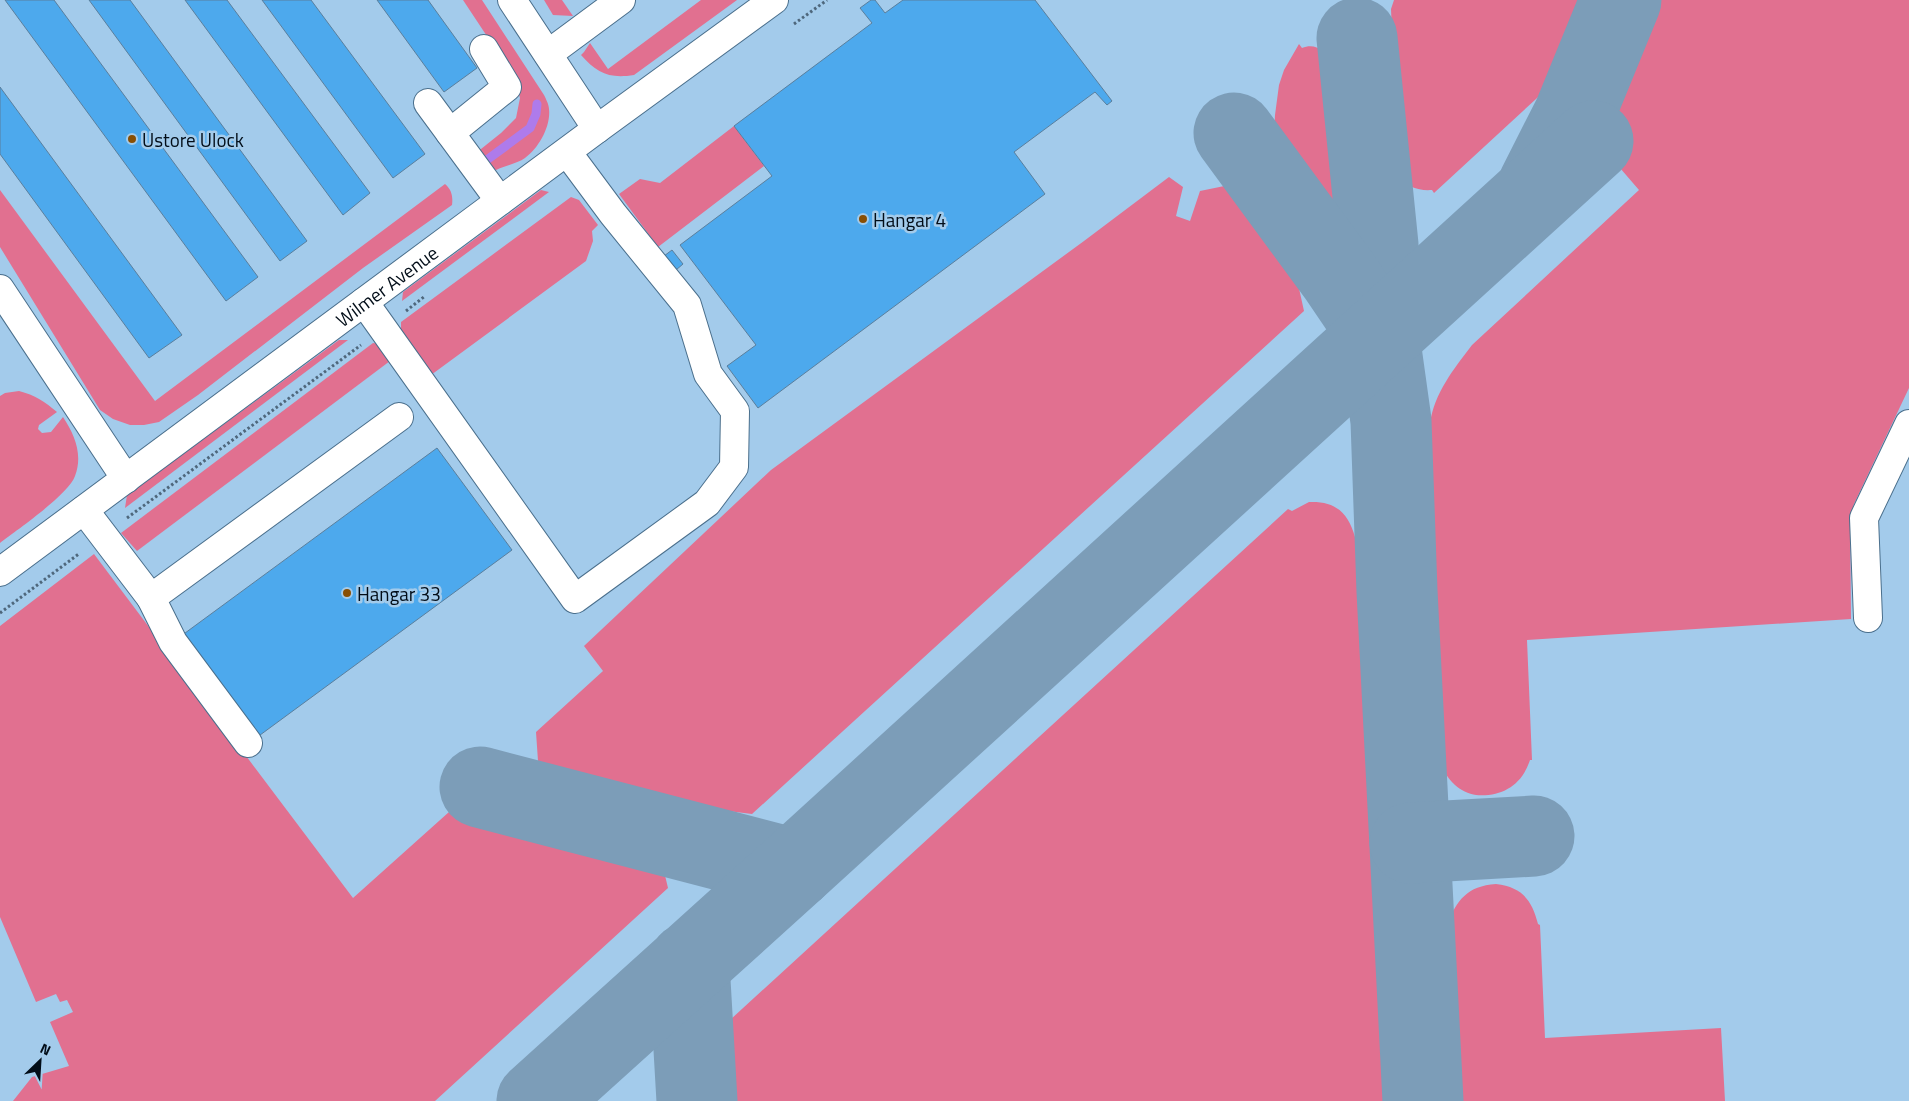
<svg xmlns="http://www.w3.org/2000/svg" width="1909" height="1101" viewBox="0 0 1909 1101" font-family="'Titillium Web',sans-serif">
<style>
.green{fill:#e17090}
.lines{fill:none;stroke-linecap:round;stroke-linejoin:round}
.stream{stroke:#ae7beb;stroke-width:9}
.taxiway{stroke:#7c9db8;stroke-width:81}
.building{fill:#4da9ed;stroke:#5a7f9d}
.minor-casing{stroke:#4a6f8c;stroke-width:30}
.path{stroke:#4e677c;stroke-width:3;stroke-dasharray:2.5 2.5;stroke-linecap:butt}
.minor{stroke:#fff;stroke-width:28}
.poi-dot{fill:#884f04;stroke:#a3cbeb;stroke-width:2}
.labels{text-anchor:middle;dominant-baseline:central;stroke-width:5;stroke-linejoin:round;paint-order:stroke}
.poi-label{font-size:19px;fill:#020d18;stroke:#a3cbeb;text-anchor:start}
.street-label{font-size:19px;fill:#020d18;stroke:#a3cbeb}
</style>
<rect width="100%" height="100%" fill="#a3cbeb"/>
<g class="green">
<path d="M463 0H482L544 95C546 99 549 105 549 109 551 126 539 148 525 158 518 163 505 166 496 170L488 166 476 153 501 133 516 118 520 98 514 77Z"/>
<polygon points="544,0 562,0 573,16 553,15"/>
<path d="M701 0H737L634 75C609 79 597 73 581 55L584 52 590 43 608 69Z"/>
<path d="M1394 0H1587L1548 88 1434 193 1432 190C1418 191 1408 187 1398 177L1391 9Z"/>
<path d="M1628 0H1909V388L1854 504 1850 518 1851 619 1527 640 1532 760H1530C1522 785 1502 797 1476 795 1469 794 1460 790 1455 785 1445 776 1442 767 1438 755L1423 456 1427 455C1428 445 1428 434 1430 424 1434 393 1454 369 1472 345L1639 190 1576 117Z"/>
<path d="M1299 44 1302 48C1324 38 1341 71 1346 87L1352 197C1347 212 1339 216 1323 215L1278 152 1274 136 1275 115 1279 85 1284 70Z"/>
<polygon points="734,126 764,166 658,247 619,194 640,179 660,183"/>
<polygon points="1169,177 1183,187 1176,216 1190,221 1200,191 1239,183 1291,252 1304,311 752,814 720,810 538,761 536,732 603,671 584,646 771,470 1084,241"/>
<path d="M445 184C452 190 453 197 452 205L363 268 198 395 159 422 144 425H130L113 419 100 410 0 247V190L155 401Z"/>
<polygon points="541,190 549,192 402,301 403,292"/>
<polygon points="571,197 579,200 598,225 592,231 593,241 586,261 431,375 401,331 401,322"/>
<polygon points="339,340 348,340 125,508 127,495"/>
<polygon points="373,343 380,344 390,361 137,551 121,533"/>
<path d="M19 391C35 395 45 402 57 412L39 425 38 429 42 433 51 432 63 417C75 435 83 455 75 476 69 494 17 530 0 543V396L5 393Z"/>
<path d="M1309 502C1335 501 1348 512 1355 537L1358 538 1388 1101H734L730 1020 1288 509 1292 511Z"/>
<polygon points="94,554 353,898 449,812 663,867 668,888 435,1101 13,1101 32,1077 69,1066 50,1022 73,1012 67,1000 60,1002 56,994 36,1002 0,917 0,626"/>
<path d="M1496 884C1522 887 1532 900 1538 924L1540 925 1545 1038 1721 1028 1725 1101H1456L1447 925C1457 900 1467 886 1496 884Z"/>
</g>
<g class="lines">
<polyline class="stream" points="484,162 530,128 536,114 537,104"/>
<g class="taxiway">
<polyline points="1357,38 1378,245 1379,335 1391,421 1397,591 1423,1101"/>
<polyline points="1234,133 1339,276 1379,335"/>
<polyline points="1538,186 1574,115 1621,0"/>
<polyline points="480,787 794,869"/>
<polyline points="1410,843 1534,836"/>
<polyline points="689,963 697,1101"/>
<polyline points="537,1101 794,869 1593,141"/>
</g>
</g>
<g class="building">
<polygon points="5,0 54,0 258,277 226,301"/>
<polygon points="89,0 130,0 307,241 280,261"/>
<polygon points="185,0 227,0 370,193 343,215"/>
<polygon points="262,0 311,0 425,154 393,178"/>
<polygon points="377,0 428,0 477,68 444,92"/>
<polygon points="871,0 875,0 885,13 903,0 1035,0 1112,101 1107,105 1095,92 1014,152 1045,194 758,408 727,366 756,345 680,245 772,176 734,126 872,23 860,8"/>
<polygon points="0,87 182,335 149,358 0,154"/>
<polygon points="672,250 683,264 676,270 664,256"/>
<polygon points="437,448 512,550 256,738 181,636"/>
</g>
<g class="lines">
<g class="minor-casing">
<g id="minor">
<polyline points="512,0 597,129"/>
<polyline points="548,54 621,0"/>
<polyline points="428,103 500,201"/>
<polyline points="450,133 507,87 484,49"/>
<polyline points="0,289 126,479"/>
<polyline points="364,302 575,599 707,503 734,467 735,411 708,374 687,305 613,214 567,152"/>
<polyline points="84,510 151,598 399,417"/>
<path id="s1" d="M0 572 597 129 774 0"/>
<polyline points="151,598 173,642 248,743"/>
<polyline points="1868,618 1864,518 1909,424"/>
</g>
</g>
<g class="path">
<polyline points="794,24 827,0"/>
<polyline points="406,311 425,296"/>
<polyline points="127,518 361,345"/>
<polyline points="0,613 80,553"/>
</g>
<use href="#minor" class="minor"/>
</g>
<g class="poi-dot">
<circle cx="132" cy="139" r="5"/>
<circle cx="863" cy="219" r="5"/>
<circle cx="347" cy="593" r="5"/>
</g>
<g class="labels">
<g class="poi-label">
<text x="142" y="139">Ustore Ulock</text>
<text x="873" y="219">Hangar 4</text>
<text x="357" y="593">Hangar 33</text>
</g>
<g class="street-label">
<text stroke="none"><textPath href="#s1" startOffset="481">Wilmer Avenue</textPath></text>
</g>
</g>
<g transform="translate(40 1061) rotate(25)" stroke="#a3cbeb" stroke-width="4" paint-order="stroke">
<path d="M0-4L9 19L0 12L-9 19Z" fill="#020d18"/>
<text y="-8" font-size="14" font-weight="bold" text-anchor="middle" fill="#020d18">N</text>
</g>
</svg>
